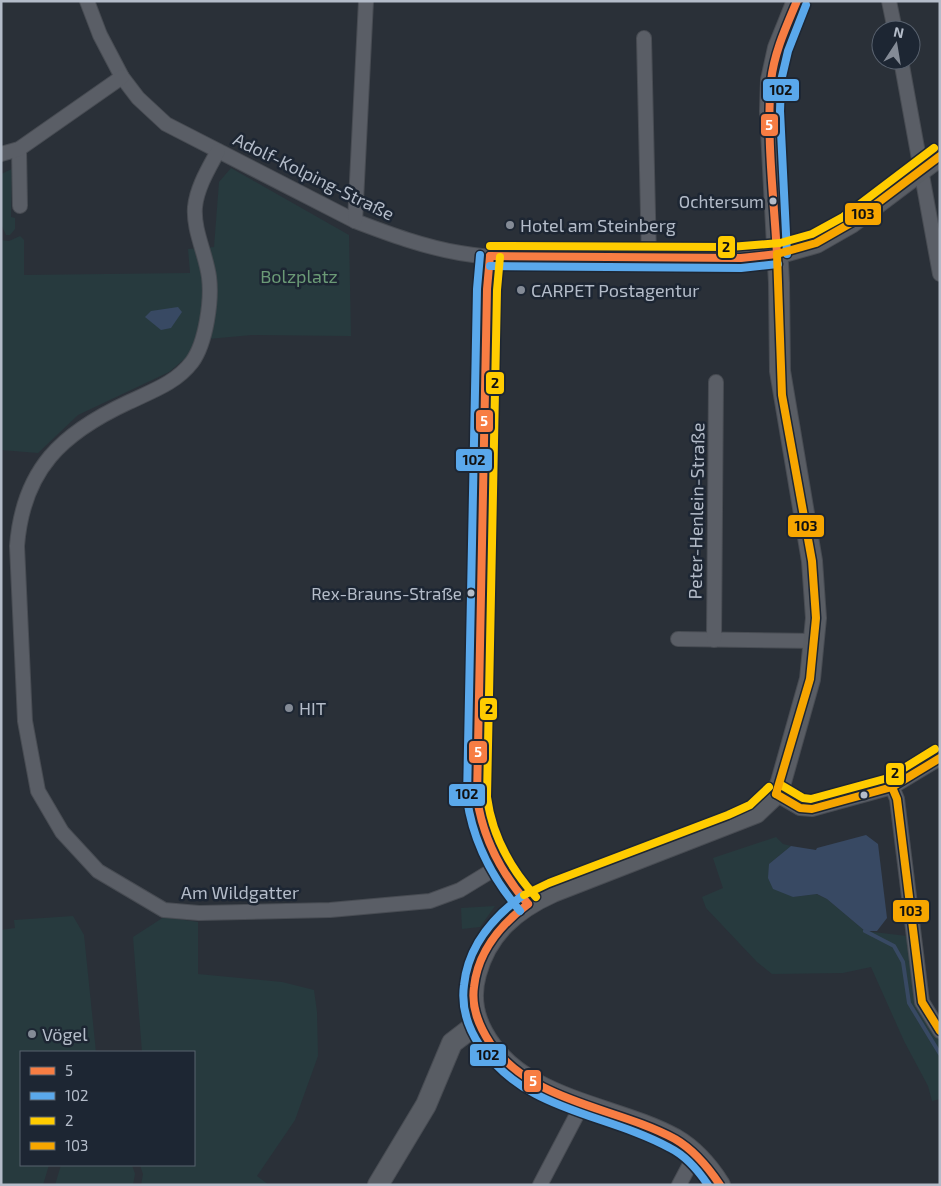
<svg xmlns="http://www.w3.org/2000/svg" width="941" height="1186" viewBox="0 0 941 1186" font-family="'Exo 2',sans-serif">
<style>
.green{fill:#273a3e}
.water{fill:#384963}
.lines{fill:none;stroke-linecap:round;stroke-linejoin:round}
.stream{stroke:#384963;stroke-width:4}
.street-casing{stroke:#484c53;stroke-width:16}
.secondary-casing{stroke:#484c53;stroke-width:22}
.street{stroke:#5a5e66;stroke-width:14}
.secondary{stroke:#595d64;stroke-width:20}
.bus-1-casing{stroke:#1d2633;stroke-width:11}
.bus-2-casing{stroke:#1d2633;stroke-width:11}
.bus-3-casing{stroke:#1d2633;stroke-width:11}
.bus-4-casing{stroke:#1d2633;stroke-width:11}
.bus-1{stroke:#f77d43;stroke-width:8}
.bus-2{stroke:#5aa8eb;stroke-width:8}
.bus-3{stroke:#fc0;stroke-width:8}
.bus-4{stroke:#f7a600;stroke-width:8}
.bus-dot{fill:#b4bcc9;stroke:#1d2633;stroke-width:2}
.poi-dot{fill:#848b96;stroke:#1d2633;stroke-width:2}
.labels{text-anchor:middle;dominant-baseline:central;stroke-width:5;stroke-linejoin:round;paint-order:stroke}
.bus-label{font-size:17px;fill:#b4bcc9;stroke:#1d2633;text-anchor:end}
.street-label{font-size:18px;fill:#b4bcc9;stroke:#1d2633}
.poi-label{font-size:18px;fill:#b4bcc9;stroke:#1d2633;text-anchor:start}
.park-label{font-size:18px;fill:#6b9a76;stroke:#1d2633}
.line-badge{stroke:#1d2633;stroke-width:2}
.badge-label{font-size:14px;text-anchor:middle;font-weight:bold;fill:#fff}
.pale-badge-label{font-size:14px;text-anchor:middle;font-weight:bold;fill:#111}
</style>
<rect width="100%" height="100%" fill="#2a3038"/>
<g class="green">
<polygon points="231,168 349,235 351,336 252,335 208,339 169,372 78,415 38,453 1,450 1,240 9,241 20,236 24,240 24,275 190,273 188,249 214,247 219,182"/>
<polygon points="12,169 11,217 15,218 15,229 10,235 6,235 1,224 1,174"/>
<polygon points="776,837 783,844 791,846 769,864 793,897 816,894 827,899 865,931 907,936 922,1002 940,1031 940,1099 932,1101 928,1086 904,1041 871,967 843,973 772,974 757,962 706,908 702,897 723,888 713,858"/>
<polygon points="495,906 480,927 462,929 461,908"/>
<polygon points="73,916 84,935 96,1052 21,1052 21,1165 49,1165 43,1185 1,1185 1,930 15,928 14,920"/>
<polygon points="164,917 198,922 198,974 282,982 314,990 317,1012 318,1056 295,1120 257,1176 269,1185 141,1185 143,1174 140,1165 194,1165 194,1052 142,1052 133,937"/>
<polygon points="61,1165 132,1165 135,1174 133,1185 55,1185"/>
</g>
<g class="water">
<polygon points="178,307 182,312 171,328 161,330 145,317 151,311"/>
<polygon points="866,835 878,844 887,918 877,931 865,931 827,899 817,894 793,897 773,889 768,878 769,864 791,846 816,850 817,848"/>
</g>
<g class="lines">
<polyline class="stream" points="865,931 894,946 903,962 909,1003 940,1054"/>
<g class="street-casing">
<g id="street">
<path d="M87 1 100 35 122 77 138 98 166 124 355 221C389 234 424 247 460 253 525 264 594 259 659 258 698 257 737 260 777 254"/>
<polyline points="889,1 895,30"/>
<polyline points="644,38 649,258"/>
<polyline points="901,60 940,274"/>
<polyline points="19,149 20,206"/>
<path d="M218 151C209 168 197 187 195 207 193 230 206 254 209 277 212 300 206 343 192 362 176 383 152 391 129 402 62 433 23 469 17 546L25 721 38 791 62 832 98 871 164 910 199 913 330 910 430 901 460 890 501 865"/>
<polyline points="1,154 19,149 122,77"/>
<polyline points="355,221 366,1"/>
<path d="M490 256 487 289 477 798C480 836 502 876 528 904"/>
<polyline points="678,639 815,641"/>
<polyline points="714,640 716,382"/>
<polyline points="892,787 897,799 922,1002 940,1031"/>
<polyline points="776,794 800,808 812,809 892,787 940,758"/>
<polyline points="540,1185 583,1103"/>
<polyline points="679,1185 696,1153"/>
</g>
</g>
<g class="secondary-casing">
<g id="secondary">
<polyline points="777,254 816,243 851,223 940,156"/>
<polyline points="378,1185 426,1105 452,1043 478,1023"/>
<path d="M720 1185C708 1166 694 1150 675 1139 613 1105 520 1102 483 1033 473 1015 470 995 476 974 487 933 515 909 553 892L756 813 776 794 781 782 810 679 816 618 812 561 780 371 779 283 770 111 771 80 778 48 797 1"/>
</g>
</g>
<use href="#street" class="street"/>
<use href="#secondary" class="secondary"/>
<g class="bus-1-casing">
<g id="bus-1">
<path d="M777 254C774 200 766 135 771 81 774 53 786 27 797 1"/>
<path d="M490 256 487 289 477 798C483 839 501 873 528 904"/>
<polyline points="490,256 741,258 777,254"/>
<path d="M528 904C500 925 478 951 474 987 471 1008 479 1026 490 1043 534 1104 614 1106 675 1139 694 1150 708 1167 720 1185"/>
</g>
</g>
<g class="bus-2-casing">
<g id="bus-2">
<polyline points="787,254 780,111 781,81 788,51 806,5"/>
<path d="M480 255 477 289 467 799C473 842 492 878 520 911"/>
<polyline points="490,266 741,268 778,264"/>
<path d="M522 896C492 918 468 947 464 985 461 1007 468 1028 480 1046 528 1113 604 1112 670 1148 686 1156 698 1170 708 1185"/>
</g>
</g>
<g class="bus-3-casing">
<g id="bus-3">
<polyline points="490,246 730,247 780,243 812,234 843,217 934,148"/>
<path d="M500 257 497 290 487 797C492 836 510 868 536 897"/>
<polyline points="781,785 803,798 811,799 888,778 935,749"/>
<polyline points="524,895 549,883 728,815 750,805 769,787"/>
</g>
</g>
<g class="bus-4-casing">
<g id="bus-4">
<polyline points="777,254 816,243 851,223 940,156"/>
<polyline points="892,787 897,799 922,1002 940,1031"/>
<polyline points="776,794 810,679 816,618 812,561 782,395 777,254"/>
<polyline points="776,794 800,808 812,809 892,787 940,758"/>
</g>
</g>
<use href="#bus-1" class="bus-1"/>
<use href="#bus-2" class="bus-2"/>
<use href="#bus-3" class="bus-3"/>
<use href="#bus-4" class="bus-4"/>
</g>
<g class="bus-dot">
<circle cx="773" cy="201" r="4.5"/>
<circle cx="471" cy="593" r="4.5"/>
<circle cx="864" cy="795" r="4.5"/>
</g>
<g class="poi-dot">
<circle cx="510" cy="225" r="5"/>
<circle cx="521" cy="290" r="5"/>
<circle cx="289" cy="708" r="5"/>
<circle cx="32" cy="1034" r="5"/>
</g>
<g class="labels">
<g class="bus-label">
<text x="764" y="201">Ochtersum</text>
<text x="462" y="593">Rex-Brauns-Straße</text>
</g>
<g class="street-label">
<text transform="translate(314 176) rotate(26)">Adolf-Kolping-Straße</text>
<text transform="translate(696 511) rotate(-89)">Peter-Henlein-Straße</text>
<text x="240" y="892">Am Wildgatter</text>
</g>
<g class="poi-label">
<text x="520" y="225">Hotel am Steinberg</text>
<text x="531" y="290">CARPET Postagentur</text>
<text x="299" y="708">HIT</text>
<text x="42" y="1034">Vögel</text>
</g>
<g class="park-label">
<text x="299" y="276">Bolzplatz</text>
</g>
</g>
<g class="line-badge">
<rect x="762" y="78" width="38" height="24" rx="5" fill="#5aa8eb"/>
<rect x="760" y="113" width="19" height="24" rx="5" fill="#f77d43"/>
<rect x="844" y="202" width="38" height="24" rx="5" fill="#f7a600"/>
<rect x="717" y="235" width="19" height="24" rx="5" fill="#fc0"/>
<rect x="485" y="371" width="20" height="24" rx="5" fill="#fc0"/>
<rect x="475" y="409" width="19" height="24" rx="5" fill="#f77d43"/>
<rect x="455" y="448" width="38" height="24" rx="5" fill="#5aa8eb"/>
<rect x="787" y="514" width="38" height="24" rx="5" fill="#f7a600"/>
<rect x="479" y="697" width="19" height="24" rx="5" fill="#fc0"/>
<rect x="468" y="740" width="20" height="24" rx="5" fill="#f77d43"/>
<rect x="885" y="762" width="20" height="24" rx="5" fill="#fc0"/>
<rect x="448" y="783" width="38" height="24" rx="5" fill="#5aa8eb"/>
<rect x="892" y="899" width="38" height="24" rx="5" fill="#f7a600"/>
<rect x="469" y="1043" width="38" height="24" rx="5" fill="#5aa8eb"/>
<rect x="523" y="1069" width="19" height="24" rx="5" fill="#f77d43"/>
</g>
<g class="badge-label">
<text x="769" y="130">5</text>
<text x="484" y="426">5</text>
<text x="478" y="757">5</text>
<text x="533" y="1086">5</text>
</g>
<g class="pale-badge-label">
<text x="781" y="95">102</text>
<text x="863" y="219">103</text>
<text x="726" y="252">2</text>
<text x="495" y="388">2</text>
<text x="474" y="465">102</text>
<text x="806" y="531">103</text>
<text x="489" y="714">2</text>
<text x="895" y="778">2</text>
<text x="467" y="799">102</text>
<text x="911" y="916">103</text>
<text x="488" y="1060">102</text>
</g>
<rect width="941" height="1186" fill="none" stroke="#b4bcc9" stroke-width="5"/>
<rect x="20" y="1051" width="175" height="115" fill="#1d2633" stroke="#59626f"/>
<rect x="30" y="1067" width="25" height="8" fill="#f77d43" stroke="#59626f"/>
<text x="65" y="1076" font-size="15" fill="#b4bcc9">5</text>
<rect x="30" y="1092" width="25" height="8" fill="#5aa8eb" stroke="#59626f"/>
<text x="65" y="1101" font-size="15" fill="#b4bcc9">102</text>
<rect x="30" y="1117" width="25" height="8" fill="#ffcc00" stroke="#59626f"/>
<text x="65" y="1126" font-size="15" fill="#b4bcc9">2</text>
<rect x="30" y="1142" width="25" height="8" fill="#f7a600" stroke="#59626f"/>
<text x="65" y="1151" font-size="15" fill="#b4bcc9">103</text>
<g transform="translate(896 45) rotate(12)"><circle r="24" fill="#1d2633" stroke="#59626f"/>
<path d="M0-4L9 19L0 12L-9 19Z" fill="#848b96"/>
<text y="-8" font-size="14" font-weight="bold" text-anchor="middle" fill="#b4bcc9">N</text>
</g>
</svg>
